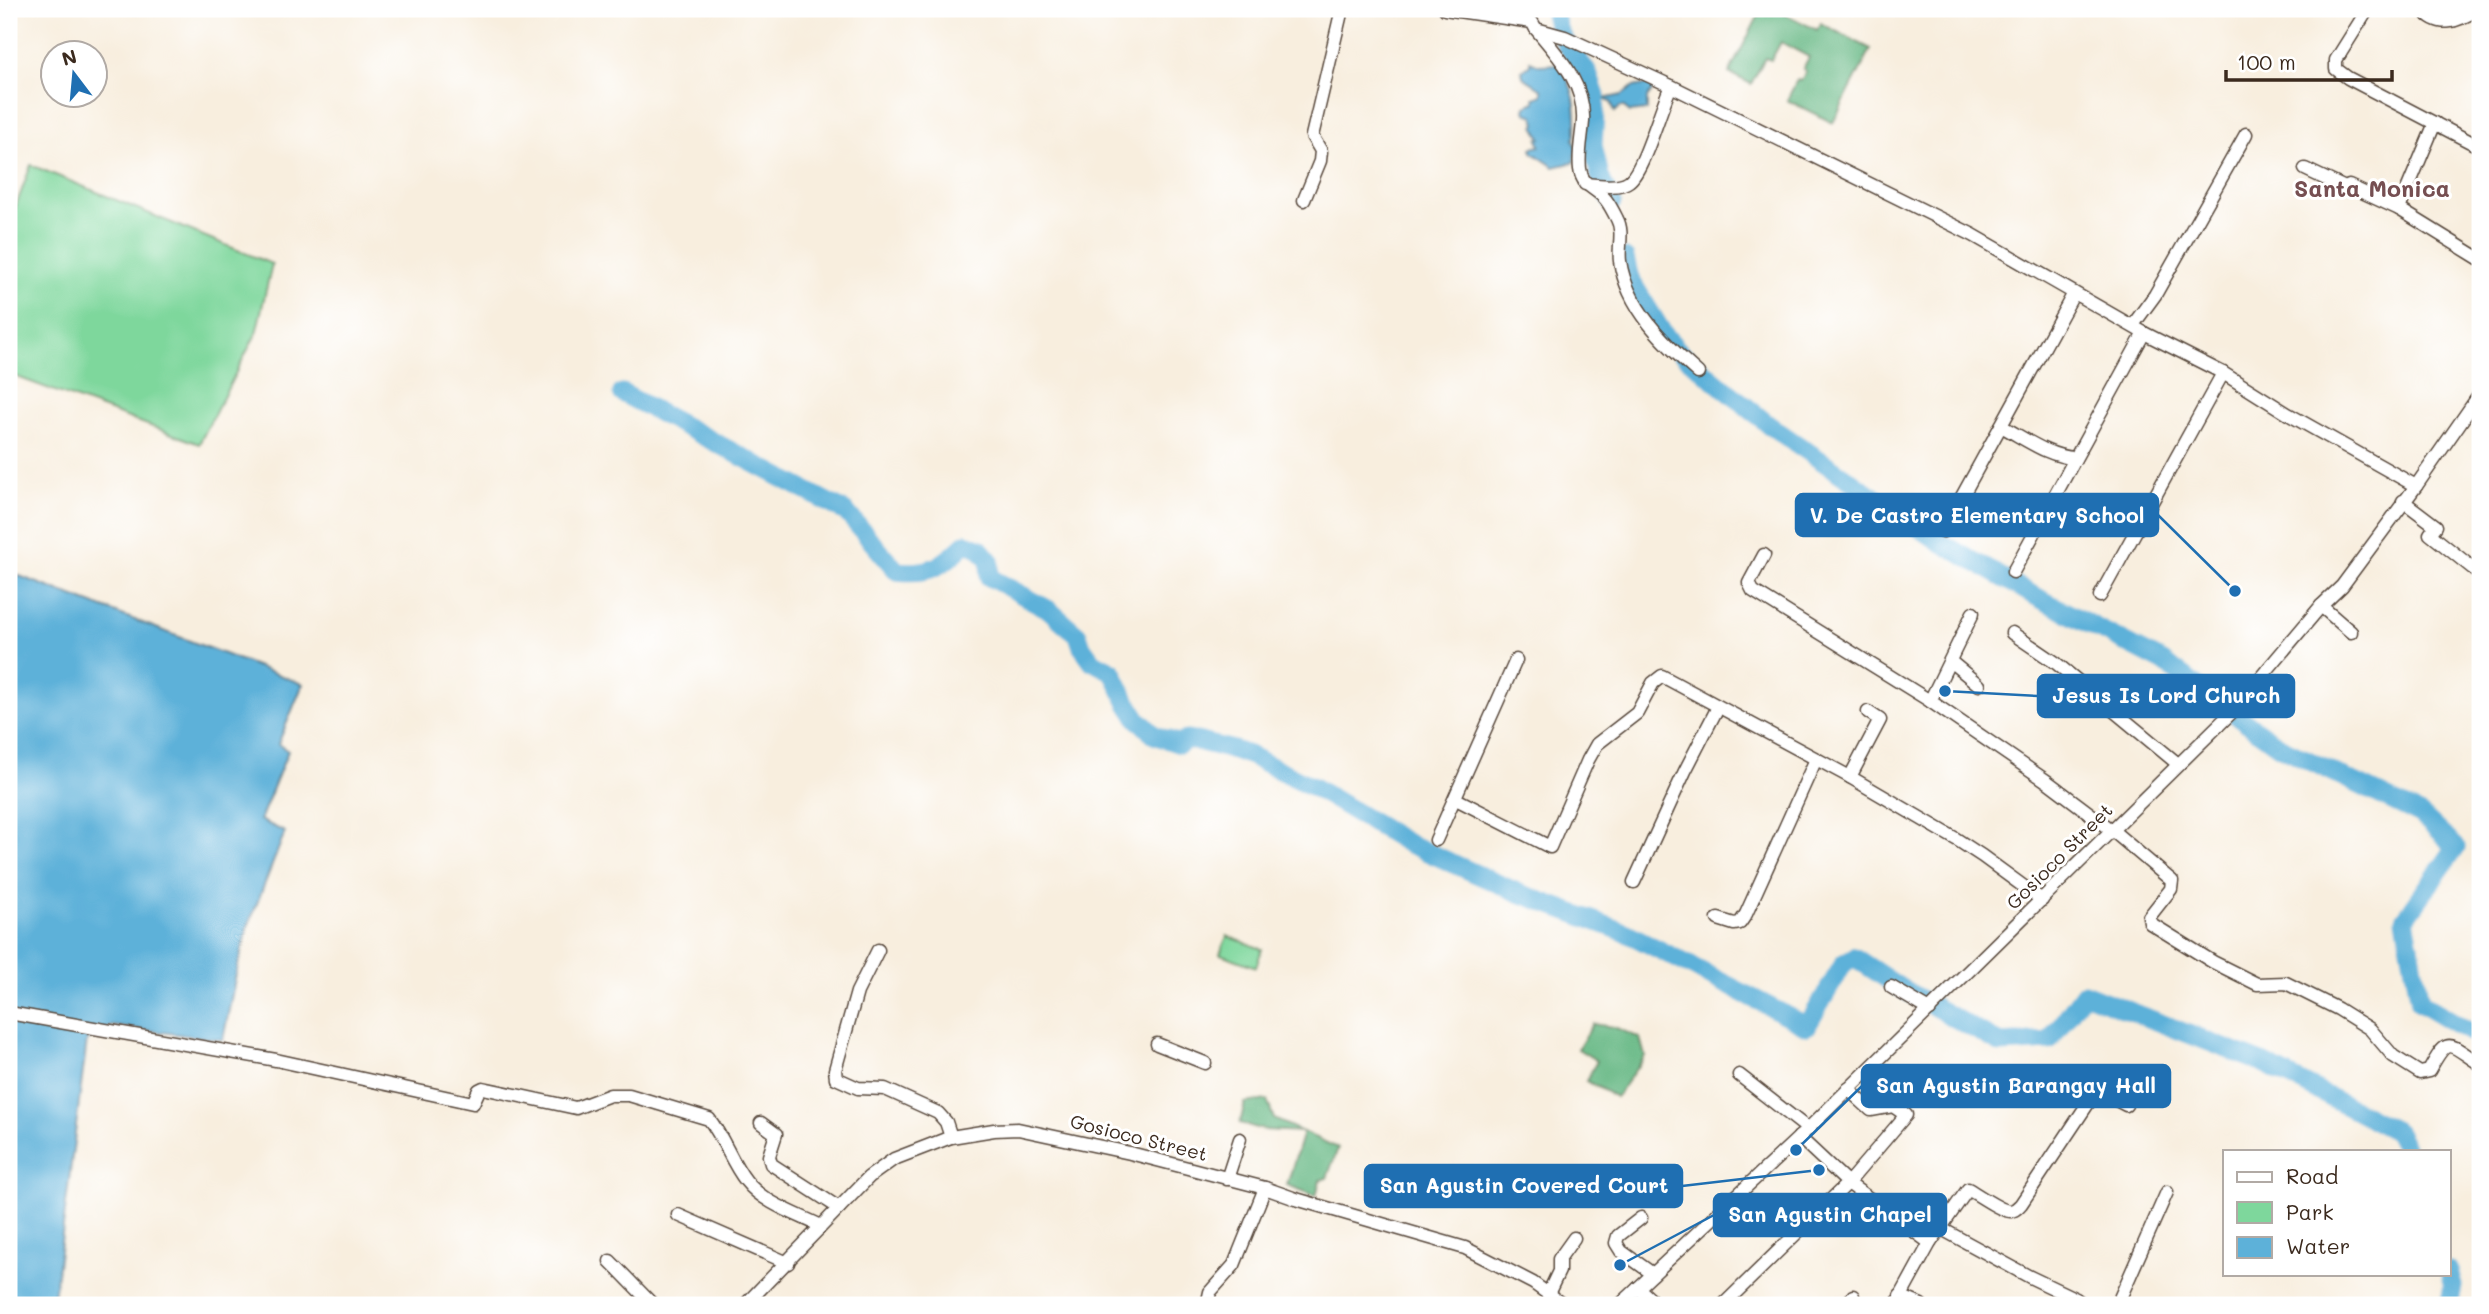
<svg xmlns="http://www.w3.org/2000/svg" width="2489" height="1314" viewBox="0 0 2489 1314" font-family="Mali,sans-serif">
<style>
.green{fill:#7ed79c;stroke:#5c805d;stroke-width:2}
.forest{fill:#66b884;stroke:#507151;stroke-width:2}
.water{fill:#5db1d9;stroke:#4c6e7c;stroke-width:2}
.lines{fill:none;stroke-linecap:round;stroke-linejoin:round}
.river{stroke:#5db1d9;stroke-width:19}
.minor-casing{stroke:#57473b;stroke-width:15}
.minor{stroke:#fff;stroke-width:12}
.labels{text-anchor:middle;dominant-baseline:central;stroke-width:6;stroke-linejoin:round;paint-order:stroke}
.street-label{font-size:19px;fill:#3b2a1e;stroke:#fff}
.quarter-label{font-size:23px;font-weight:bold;fill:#764f52;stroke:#fff}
.leader{fill:none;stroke:#1f6fb2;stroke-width:2.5}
.callout-dot{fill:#1f6fb2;stroke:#fff;stroke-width:2.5}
.callout{fill:#1f6fb2;stroke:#1f6fb2;stroke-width:2.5}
.callout-label{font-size:21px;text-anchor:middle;font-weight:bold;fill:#fff}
</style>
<rect width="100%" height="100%" fill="#fff"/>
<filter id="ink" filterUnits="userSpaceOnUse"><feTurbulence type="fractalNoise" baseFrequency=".0143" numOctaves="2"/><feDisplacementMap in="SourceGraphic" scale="14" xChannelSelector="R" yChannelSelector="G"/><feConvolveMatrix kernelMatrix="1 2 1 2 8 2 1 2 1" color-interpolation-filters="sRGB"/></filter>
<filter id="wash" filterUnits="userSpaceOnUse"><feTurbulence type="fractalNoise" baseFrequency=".00686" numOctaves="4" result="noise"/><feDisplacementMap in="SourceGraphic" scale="28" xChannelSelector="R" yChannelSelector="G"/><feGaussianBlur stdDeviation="1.57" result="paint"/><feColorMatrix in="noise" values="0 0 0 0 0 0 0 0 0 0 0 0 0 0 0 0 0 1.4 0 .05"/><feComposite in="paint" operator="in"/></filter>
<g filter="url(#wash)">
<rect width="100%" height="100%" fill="#f8eede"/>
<g class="green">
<polygon points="31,165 272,264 256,334 199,444 9,374 9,225"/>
<polygon points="1227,936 1262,949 1256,967 1220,954"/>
</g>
<g class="forest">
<polygon points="1762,9 1775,9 1817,30 1820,23 1871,49 1833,123 1787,100 1797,80 1801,81 1806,71 1803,69 1809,57 1781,42 1771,60 1765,58 1751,84 1729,73"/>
<polygon points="1593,1024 1614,1027 1640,1038 1645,1056 1616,1097 1586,1081 1597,1061 1578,1049"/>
<polygon points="1267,1100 1274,1119 1338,1148 1327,1178 1320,1180 1316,1196 1287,1185 1303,1132 1264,1130 1240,1123 1245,1103"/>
</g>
<g class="water">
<path d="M1530 61 1539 65 1559 64C1575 87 1577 108 1576 135L1574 139 1576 148 1575 162 1554 167 1532 152V148L1540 146 1538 139 1541 138 1534 126 1536 124 1534 116 1526 113 1525 110 1526 106 1535 102 1534 98 1542 95V89L1523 77 1522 71 1530 64Z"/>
<polygon points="1643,85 1652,85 1653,90 1647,98 1647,110 1630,112 1624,107 1620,107 1615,112 1611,102 1603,99 1622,95 1633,87"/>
<polygon points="9,572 303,684 278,744 288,751 260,820 285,832 247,929 236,974 223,1040 112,1026 87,1040 53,1305 9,1305"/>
</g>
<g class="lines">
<g class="river">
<polyline points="1553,9 1558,29 1567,46 1587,71 1596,96 1593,145 1600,177 1612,203"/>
<polyline points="1625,258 1630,279 1663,333 1680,352 1769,425 1940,542 2033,595 2163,662 2279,746 2421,815 2456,847 2405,919 2420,1002 2480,1038"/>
<path d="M622 393 846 512 897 571C931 575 942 566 966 543L979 548 990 561 989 577 1048 609 1078 635 1082 647 1092 661 1113 672 1127 702 1138 719 1154 735 1180 744 1188 739 1234 750 1251 756 1315 788 1405 842 1519 893 1627 933 1807 1026 1844 963 1854 957 1899 987 2001 1044 2049 1041 2084 993 2265 1064 2397 1132 2407 1151"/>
<polyline points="2449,1271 2453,1286 2449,1305"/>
</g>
</g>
</g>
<g filter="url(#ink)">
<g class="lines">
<g class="minor-casing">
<g id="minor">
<polyline points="1445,9 1532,22 1536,29 1565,37 1671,86 1973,235 2144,333 2223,373 2288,414 2416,486"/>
<polyline points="2368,9 2336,60 2336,69 2348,78 2480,147"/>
<path d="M2422 9C2440 30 2458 21 2478 9"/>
<path d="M1536 29C1558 56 1585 83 1583 121 1582 137 1578 153 1580 169 1582 187 1597 188 1606 200 1610 205 1614 213 1617 219 1624 232 1618 247 1620 261 1627 308 1664 343 1698 373"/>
<polyline points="2435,123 2399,209 2480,259"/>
<polyline points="2305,169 2345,188 2349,186 2399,209"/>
<path d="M1585 184C1596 185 1619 189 1629 181 1644 170 1661 106 1671 86"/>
<polyline points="1304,200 1320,161 1321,151 1312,136 1342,9"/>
<polyline points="2133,325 2155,295 2246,134"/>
<path d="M2001 426C2024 438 2049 457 2075 458"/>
<polyline points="2403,501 2436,526 2430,534 2480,574"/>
<polyline points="1943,531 2074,293"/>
<path d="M1764 555 1749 583 1753 591 1930 701 2048 782 2113 831 2172 881 2171 889 2149 917 2150 923 2213 962 2257 984 2286 983 2338 1009 2370 1029 2393 1056 2420 1073 2429 1071C2449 1034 2448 1044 2480 1064"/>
<polyline points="2013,572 2144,333"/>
<polyline points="2100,596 2223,373"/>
<polyline points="2321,606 2351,632"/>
<polyline points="2012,633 2056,663 2178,764"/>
<polyline points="1950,661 1979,685"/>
<polyline points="1930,701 1973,613"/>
<polyline points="1850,777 1880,720 1868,712"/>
<polyline points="1456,799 1550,847 1588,760 1597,744 1637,713 1653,683 1662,676 1850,777 1956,839 1982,856 2042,900"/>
<polyline points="1436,840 1516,660"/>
<polyline points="1634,882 1685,771 1718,707"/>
<polyline points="1718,919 1734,924 1740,923 1746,914 1816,759"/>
<polyline points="878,950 857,992 835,1070 836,1078 858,1088 885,1089 938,1113 946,1122 951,1137"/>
<polyline points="1891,987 1930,1010"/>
<path d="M9 1013 276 1060 473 1103 479 1090 483 1088 576 1108 610 1095H629L709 1119C724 1138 731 1162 746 1181 763 1203 797 1214 821 1226"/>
<polyline points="1157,1044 1205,1063"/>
<polyline points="1739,1075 1808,1129"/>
<polyline points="761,1123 776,1134 769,1156 771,1164 839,1208"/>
<polyline points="1799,1137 1848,1183 1930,1243"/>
<polyline points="1227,1179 1240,1139"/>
<polyline points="678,1215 788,1263"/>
<polyline points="1641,1218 1618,1236 1616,1243 1621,1251 1653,1274"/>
<polyline points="1940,1228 2030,1277 2076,1299 2084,1305"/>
<polyline points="610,1261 653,1305"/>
<polyline points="1638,1288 1657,1305"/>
<polyline points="1548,1294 1559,1271 1559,1259 1574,1238"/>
<polyline points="1900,1296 1921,1305"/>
<polyline points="745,1305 869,1177 894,1159 951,1137 994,1130 1018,1129 1130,1153 1265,1188 1296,1199 1465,1248 1533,1283 1563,1305"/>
<polyline points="1207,1305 1210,1292 1234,1265 1265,1188"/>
<polyline points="1620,1305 1808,1129 2230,714 2321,606 2342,586 2416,486 2480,394"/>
<polyline points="1723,1305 1848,1183 1906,1115 1893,1106 1871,1110 1848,1089"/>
<polyline points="1848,1305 1853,1296"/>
<path d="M1896 1305 1930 1243 1968 1189C1977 1194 2002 1212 2011 1211 2016 1210 2018 1207 2021 1204L2093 1096 2105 1094 2126 1105"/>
<polyline points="2117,1305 2167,1192"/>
</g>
</g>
<use href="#minor" class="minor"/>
</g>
</g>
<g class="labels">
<g class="street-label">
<text transform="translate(2059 856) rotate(-45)">Gosioco Street</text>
<text transform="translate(1139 1137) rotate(14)">Gosioco Street</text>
</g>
<g class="quarter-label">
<text x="2372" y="188">Santa Monica</text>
</g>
</g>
<path class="leader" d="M2235 591L2158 515M1945 691L2038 696M1796 1150L1862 1086M1819 1170L1682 1186M1620 1265L1714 1215"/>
<g class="callout-dot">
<circle cx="2235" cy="591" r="7"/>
<circle cx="1945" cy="691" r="7"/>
<circle cx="1796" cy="1150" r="7"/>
<circle cx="1819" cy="1170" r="7"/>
<circle cx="1620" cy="1265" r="7"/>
</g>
<g class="callout">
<rect x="1796" y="494" width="362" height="42" rx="7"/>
<rect x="2038" y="675" width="256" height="42" rx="7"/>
<rect x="1862" y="1065" width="308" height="42" rx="7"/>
<rect x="1365" y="1165" width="317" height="42" rx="7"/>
<rect x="1714" y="1194" width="232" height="42" rx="7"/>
</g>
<g class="callout-label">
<text x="1977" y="523">V. De Castro Elementary School</text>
<text x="2166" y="703">Jesus Is Lord Church</text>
<text x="2016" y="1093">San Agustin Barangay Hall</text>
<text x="1524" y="1193">San Agustin Covered Court</text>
<text x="1830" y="1222">San Agustin Chapel</text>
</g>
<rect width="2489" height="1314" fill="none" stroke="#fff" stroke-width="35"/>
<rect x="2223" y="1150" width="228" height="126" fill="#ffffff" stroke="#b1aaa5" stroke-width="2"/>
<rect x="2237" y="1172" width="35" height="10" fill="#ffffff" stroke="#b1aaa5" stroke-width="2"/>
<text x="2286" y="1184" font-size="21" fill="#3b2a1e">Road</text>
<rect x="2237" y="1202" width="35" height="21" fill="#7ed79c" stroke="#b1aaa5" stroke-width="2"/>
<text x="2286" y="1220" font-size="21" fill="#3b2a1e">Park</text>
<rect x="2237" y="1237" width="35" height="21" fill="#5db1d9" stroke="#b1aaa5" stroke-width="2"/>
<text x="2286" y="1254" font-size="21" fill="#3b2a1e">Water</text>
<g transform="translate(74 74) rotate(344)"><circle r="33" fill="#ffffff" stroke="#b1aaa5" stroke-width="2"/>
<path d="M0-5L12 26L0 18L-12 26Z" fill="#1f6fb2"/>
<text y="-10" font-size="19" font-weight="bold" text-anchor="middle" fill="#3b2a1e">N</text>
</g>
<path d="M2226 70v10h166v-10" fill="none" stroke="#3b2a1e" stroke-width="3.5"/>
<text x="2237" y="70" font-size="21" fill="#3b2a1e" stroke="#ffffff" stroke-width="5" paint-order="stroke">100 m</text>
</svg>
